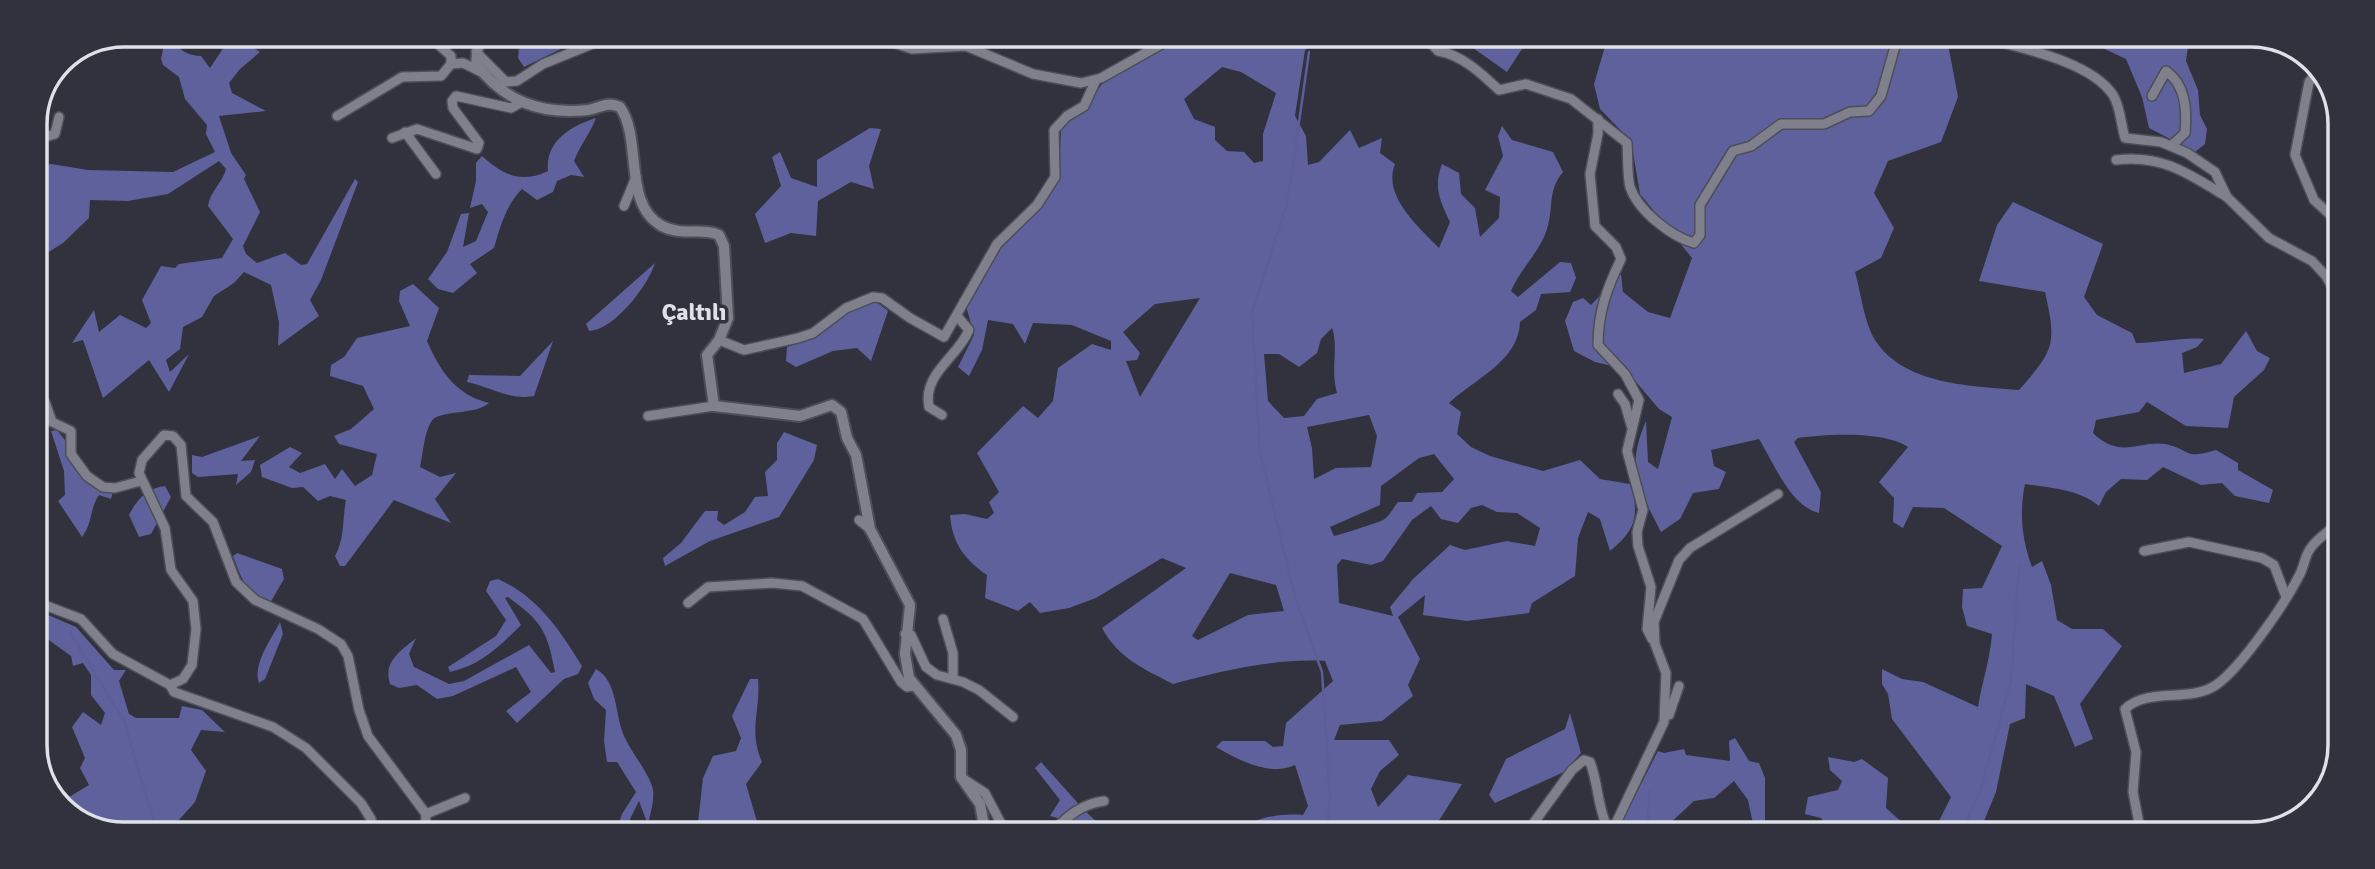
<svg xmlns="http://www.w3.org/2000/svg" width="2375" height="869" viewBox="0 0 2375 869" font-family="Signika,sans-serif">
<style>
.forest{fill:#5e619c;fill-rule:evenodd}
.lines{fill:none;stroke-linecap:round;stroke-linejoin:round}
.stream{stroke:#5b5e98;stroke-width:2.5}
.minor-casing{stroke:#4d4e57;stroke-width:12}
.tertiary-casing{stroke:#4d4e57;stroke-width:14}
.minor{stroke:#7f808c;stroke-width:9}
.tertiary{stroke:#7f808c;stroke-width:10}
.labels{text-anchor:middle;dominant-baseline:central;stroke-width:7;stroke-linejoin:round;paint-order:stroke}
.quarter-label{font-size:24px;font-weight:bold;fill:#e0e1e8;stroke:#31323d}
.rim{fill:none;stroke:#e0e1e8;stroke-width:3.5}
</style>
<rect width="100%" height="100%" fill="#31323d"/>
<g class="forest">
<path d="M166 35H171C178 50 186 55 201 56L210 68 226 44 224 35H248L247 43 260 52 240 69 229 83 232 93 266 111 219 116 231 153 246 175 244 179 260 212 243 246 246 254 257 263 285 253 301 265 307 264 355 179 358 182 321 280 310 300 319 316 278 346 279 322 271 285 244 272 234 283 214 296 202 317 183 327 180 349 166 360 170 372 189 354 169 392 149 360 103 398 83 340 72 343 94 310 99 332 120 315 146 328 151 323 142 300 161 266 175 268 179 264 222 258 233 239 208 206C210 191 222 184 226 169L219 161 168 194 128 201 90 200 89 218 63 243 47 253 35 248V167L51 164 88 170 173 172 215 152 206 134 207 125 185 99 179 77 163 65 161 59Z"/>
<polygon points="520,36 599,36 567,46 524,67 518,58"/>
<path d="M1166 37 1323 38 1305 50 1295 116 1306 136 1308 165 1319 162 1350 130 1359 148 1382 138 1380 153 1395 164C1382 196 1419 227 1439 248L1450 222C1440 201 1433 187 1442 164L1459 173 1461 194 1475 208 1480 237 1499 218 1500 197 1485 190 1503 156 1498 136 1502 126 1512 140 1553 152 1563 172C1547 191 1554 208 1547 229 1540 252 1520 269 1511 291L1518 297 1560 262 1571 263 1576 278 1570 292 1541 294 1536 310 1520 322C1519 361 1474 379 1449 403L1461 412 1457 434 1471 447 1490 456 1543 471 1580 460 1600 479 1630 484C1640 515 1636 530 1610 551L1600 519 1588 512 1578 538 1575 576 1532 603 1529 613 1467 621 1423 615 1425 595 1398 617 1420 659 1408 685 1413 696 1382 721 1340 725 1334 740H1389L1399 755 1380 771 1371 789 1378 807 1408 775 1462 784 1440 819 1423 832H1232C1256 818 1276 813 1303 815L1308 806 1295 765C1271 777 1238 760 1216 747L1222 741H1265L1273 747 1283 746 1286 723 1333 681 1325 661C1275 658 1221 671 1173 684 1144 669 1118 658 1102 628L1186 568 1162 558 1096 598 1069 608 1040 613 1030 602 1018 611 985 598 987 575C965 560 952 543 950 515L965 514 987 519 994 513 989 502 999 492 977 453 1023 406 1038 418 1053 401 1058 368 1092 344 1111 350V341L1072 325 1033 323 1025 344 1013 324 988 320 982 350 969 376 958 367 974 335 966 306 1002 243 1059 179 1061 129 1086 106 1102 84 1163 46ZM1222 67 1241 72 1276 93 1263 134V161L1254 163 1244 152 1227 151 1215 140V127L1194 119 1184 99ZM1200 298 1140 397 1126 361 1137 360 1140 353 1123 332 1155 304ZM1332 328C1339 348 1330 369 1337 393L1317 399 1304 416 1284 418 1268 401 1264 354H1279L1299 367 1317 353 1321 339ZM1369 415 1377 436 1371 467 1336 468 1314 479 1312 448 1307 427ZM1434 454 1454 479 1442 492 1417 493 1412 502H1398C1394 507 1389 517 1383 520 1380 522 1336 536 1334 536L1330 527 1380 505 1381 486 1419 458ZM1482 505 1497 512 1517 513 1540 528 1535 546 1507 541 1465 550 1450 545 1413 579 1390 607 1393 616 1339 603 1337 565 1342 559 1371 565 1383 561 1412 520 1431 506 1441 519 1458 523 1471 508ZM1230 573 1276 585 1284 611 1248 615 1198 640 1192 636Z"/>
<polygon points="1459,38 1529,38 1507,72"/>
<path d="M1601 38 1947 39 1958 97 1941 142 1888 161 1874 193 1894 228 1881 258 1855 272C1861 293 1864 322 1875 340 1904 385 1971 386 2019 390 2054 350 2057 345 2045 292L1979 281 1997 225 2013 202 2103 244 2084 297 2097 315 2132 333 2136 343C2159 343 2181 337 2204 339L2197 347 2182 353 2184 373 2221 364 2246 331 2257 351 2270 358 2264 370 2234 397 2228 428 2186 426 2147 402 2139 412 2096 420 2093 433C2121 460 2139 440 2165 444 2193 450 2182 460 2216 450L2238 463V470L2273 490 2269 503 2235 496 2222 483 2201 485 2163 467 2147 480 2121 479 2106 492 2099 506C2079 489 2050 488 2025 484 2019 513 2022 540 2032 567L2042 561 2051 585 2057 620 2072 629H2103L2122 646 2080 704 2093 739 2075 747 2054 696 2026 684 2025 718 2010 724 1996 792 1979 833H1925L1938 823 1951 797 1892 719 1888 694 1882 684V669L1902 679 1923 682 1978 707C1982 682 1990 660 1992 634L1967 626 1962 607 1963 589 1982 588 2002 546 1944 508 1913 507 1903 528 1893 522 1894 498 1879 482 1908 447C1883 431 1828 434 1798 438L1794 442 1821 492 1819 513C1790 506 1774 463 1759 439L1711 450 1714 466 1726 472 1719 489 1693 493 1680 519 1661 532C1638 487 1625 470 1646 421L1648 462 1658 469 1672 417 1659 409 1625 369 1595 362 1574 351 1565 321 1573 302 1583 298 1591 305 1621 274 1623 292 1648 312 1670 318 1692 258 1640 194 1631 141 1600 109 1594 84 1606 43Z"/>
<polygon points="2071,39 2189,39 2186,61 2198,90 2200,115 2207,129 2205,144 2195,152 2149,128 2142,97 2126,59 2094,44 2079,43"/>
<path d="M596 118C590 134 580 145 574 161L584 177 571 175 557 181 553 192 537 200 522 189C506 205 500 227 494 248L470 264 477 273 453 293 438 289 428 279 447 252 461 214 469 213 463 247 476 241 488 212 482 204 470 208 476 181V163L482 156C503 175 521 184 548 171 545 142 570 126 596 118Z"/>
<polygon points="870,128 881,129 869,166 874,189 851,182 818,201 816,236 791,233 765,243 755,214 781,186 772,157 780,152 791,178 817,187 817,160"/>
<path d="M655 263C648 286 614 330 589 331L586 324Z"/>
<path d="M413 284 439 308 427 341C440 371 456 395 489 403 474 416 438 409 431 422 424 434 423 453 420 467L440 477 456 473 435 499 451 523 394 500 345 566H340L335 556C345 538 342 521 346 500L330 496 318 501 303 487 292 488 262 477 260 465 290 447 302 453 289 467 300 473 325 464 335 479 342 469 355 486 372 475 377 454 339 444 334 436 351 429 374 409 363 386 330 376 331 365 344 357 357 338 410 326 399 301 400 291Z"/>
<polygon points="874,300 888,311 871,361 857,348 833,351 796,367 786,361 787,347 814,338 854,307"/>
<path d="M553 341 534 396C512 401 490 387 467 382L469 375 520 376Z"/>
<path d="M57 430 68 444 67 456 87 479 113 491 111 499 99 495C89 510 93 523 82 537L58 501 65 495 64 471 51 431Z"/>
<polygon points="784,432 817,445 814,460 779,517 710,541 665,566 663,558 681,543 705,511 718,511 717,520 724,525 745,512 755,497 768,496 765,472 777,460 777,443"/>
<polygon points="260,436 241,461 255,460 251,472 236,485 238,474 198,477 192,473 192,455 202,457"/>
<path d="M165 486 171 497 151 534 139 537 129 515C137 499 147 488 165 486Z"/>
<path d="M237 553 282 569 284 579 270 603C247 599 240 574 233 556Z"/>
<path d="M498 579C538 597 559 629 582 666L578 674 564 679 517 723 506 711 531 692 516 667 453 696 437 699 417 685 399 688 390 684C383 661 400 652 416 638L409 654 414 667 449 684 464 681 529 645 551 673 555 672C547 630 542 622 508 597L505 598 521 625C500 646 480 666 450 672L448 667 496 636 506 620 486 591 490 581Z"/>
<polygon points="39,611 76,627 114,670 126,670 119,681 129,714 136,718 179,718 182,706 202,710 225,732 201,730 191,750 206,771 195,802 178,821 179,830 96,829 59,803 89,785 80,768 85,758 72,727 83,712 101,725 105,713 91,695 91,675 83,663 73,666 71,656 35,630 35,615"/>
<path d="M280 622 283 634 265 679 259 683C252 665 272 638 280 622Z"/>
<path d="M596 669C619 682 614 716 625 738 633 755 646 769 652 786 656 797 650 814 648 825L639 801 630 819 634 831 617 830 622 814 636 792 617 762H607L604 741 606 710 594 699 588 683Z"/>
<path d="M750 679H758C761 710 748 730 762 762L746 784 758 825 754 831H697L703 778 713 756 736 751 741 738 732 716Z"/>
<polygon points="1570,713 1581,753 1564,772 1495,803 1489,795 1506,759 1565,729"/>
<polygon points="1735,738 1749,761 1759,763 1765,778 1765,833 1755,833 1748,800 1734,781 1714,798 1694,801 1668,825 1669,833 1616,833 1658,751 1664,753 1684,749 1686,755 1730,761 1729,741"/>
<polygon points="1828,757 1854,762 1862,759 1888,778 1886,808 1914,833 1879,833 1874,827 1859,831 1855,825 1829,829 1821,818 1805,814 1808,797 1838,790 1842,781 1830,770"/>
<polygon points="1041,762 1085,811 1108,832 1085,831 1085,825 1050,816 1060,800 1035,768"/>
</g>
<g class="lines">
<g class="stream">
<polyline points="1309,52 1288,200 1252,312 1260,452 1295,597 1322,672 1330,796 1327,832"/>
<polyline points="70,633 124,721 156,829"/>
<polyline points="1647,833 1650,791"/>
<polyline points="1962,833 1980,791 2011,681 2019,566"/>
</g>
<g class="minor-casing">
<g id="minor">
<polyline points="876,37 912,49 966,46 1033,74 1081,83 1101,78 1174,37"/>
<path d="M1427 38 1438 51C1462 55 1481 73 1499 90L1526 84 1571 99 1627 143C1628 157 1627 174 1630 187 1638 211 1672 237 1694 243L1700 235V205L1733 151 1751 146 1781 124H1824L1850 112 1869 111 1881 96 1896 43 1900 39"/>
<path d="M1988 39C2025 49 2091 62 2113 95 2120 105 2121 125 2125 138L2161 142 2187 153 2215 172 2227 197 2269 238 2312 261 2326 276 2339 299"/>
<polyline points="440,46 451,56 451,64"/>
<polyline points="476,52 506,82 517,81 543,64 612,36"/>
<polyline points="2320,69 2309,82 2295,155 2314,200 2339,223"/>
<path d="M2152 96 2166 71C2186 85 2187 110 2185 133L2171 146"/>
<polyline points="337,116 402,77 441,76 451,64 463,63 481,72"/>
<path d="M1598 119V134L1590 174 1595 226 1616 247 1621 259C1607 288 1598 312 1598 345L1625 374 1639 400 1627 451 1643 510 1637 532 1638 546 1651 587 1647 629 1652 639"/>
<polyline points="405,132 436,174"/>
<polyline points="392,138 417,129 477,149 479,143 453,108 452,101 456,96 511,108 520,103"/>
<polyline points="35,140 55,134 59,117"/>
<path d="M2116 160C2162 154 2189 174 2227 197"/>
<polyline points="624,206 636,177"/>
<polyline points="35,317 35,323"/>
<polyline points="719,340 744,350 798,338 813,333 846,308 873,297 882,298 910,318 944,337 997,244 1037,205 1055,177 1054,130 1067,116 1084,106 1096,80"/>
<polyline points="35,390 45,402 52,422 71,431 71,454 87,476 103,487 115,488 141,481"/>
<polyline points="1618,394 1625,404 1631,425"/>
<path d="M942 415 929 407C922 374 958 357 969 330L957 316"/>
<polyline points="648,416 714,406"/>
<polyline points="859,520 870,529"/>
<polyline points="2144,551 2189,542 2262,558 2274,565 2286,597"/>
<polyline points="688,603 708,587 772,583 802,586 863,619 901,682 907,687 914,686"/>
<polyline points="35,606 47,606 81,619 113,654 170,685 174,692 273,727 306,748 361,803 371,819 371,830"/>
<polyline points="943,619 953,653 953,679"/>
<polyline points="905,634 911,635 926,667 937,675 963,682 979,690 1013,717"/>
<polyline points="170,685 183,679 192,665 196,629 193,601 171,570 165,528 139,473 142,460 164,435 173,436 181,445 186,496 213,522 236,582 255,600 318,629 341,644 348,656 359,710 368,736 426,814 425,830"/>
<polyline points="1669,715 1679,686"/>
<polyline points="962,778 985,793 1005,831"/>
<polyline points="426,814 465,798"/>
<path d="M1053 831C1069 815 1082 804 1104 801"/>
<path d="M1527 832 1572 770 1584 760 1590 762C1599 785 1597 807 1608 829L1616 823 1664 722 1666 673 1655 644 1654 622 1679 560 1690 548 1778 494"/>
<path d="M2141 834 2133 792 2136 752 2125 709C2148 687 2190 703 2216 685 2241 668 2286 602 2300 574 2304 566 2305 556 2310 549 2316 539 2329 532 2337 523"/>
</g>
</g>
<g class="tertiary-casing">
<path id="tertiary" d="M479 36 476 64C504 101 540 115 588 110 600 108 607 101 620 107 643 140 622 204 662 226 683 237 703 227 719 235L724 246 728 318 719 340 707 355 714 406 800 416 832 405 841 412 847 438 856 455 870 529 910 605 905 654 909 678 956 735 961 750V777L980 804 985 831"/>
</g>
<use href="#minor" class="minor"/>
<use href="#tertiary" class="tertiary"/>
</g>
<g class="labels">
<g class="quarter-label">
<text x="694" y="312">Çaltılı</text>
</g>
</g>
<path d="M0 0H2375V869H0ZM124 47H2251A77 77 0 0 1 2328 124V745A77 77 0 0 1 2251 822H124A77 77 0 0 1 47 745V124A77 77 0 0 1 124 47Z" fill="#31323d" fill-rule="evenodd"/>
<path class="rim" d="M124 47H2251A77 77 0 0 1 2328 124V745A77 77 0 0 1 2251 822H124A77 77 0 0 1 47 745V124A77 77 0 0 1 124 47Z"/>
</svg>
